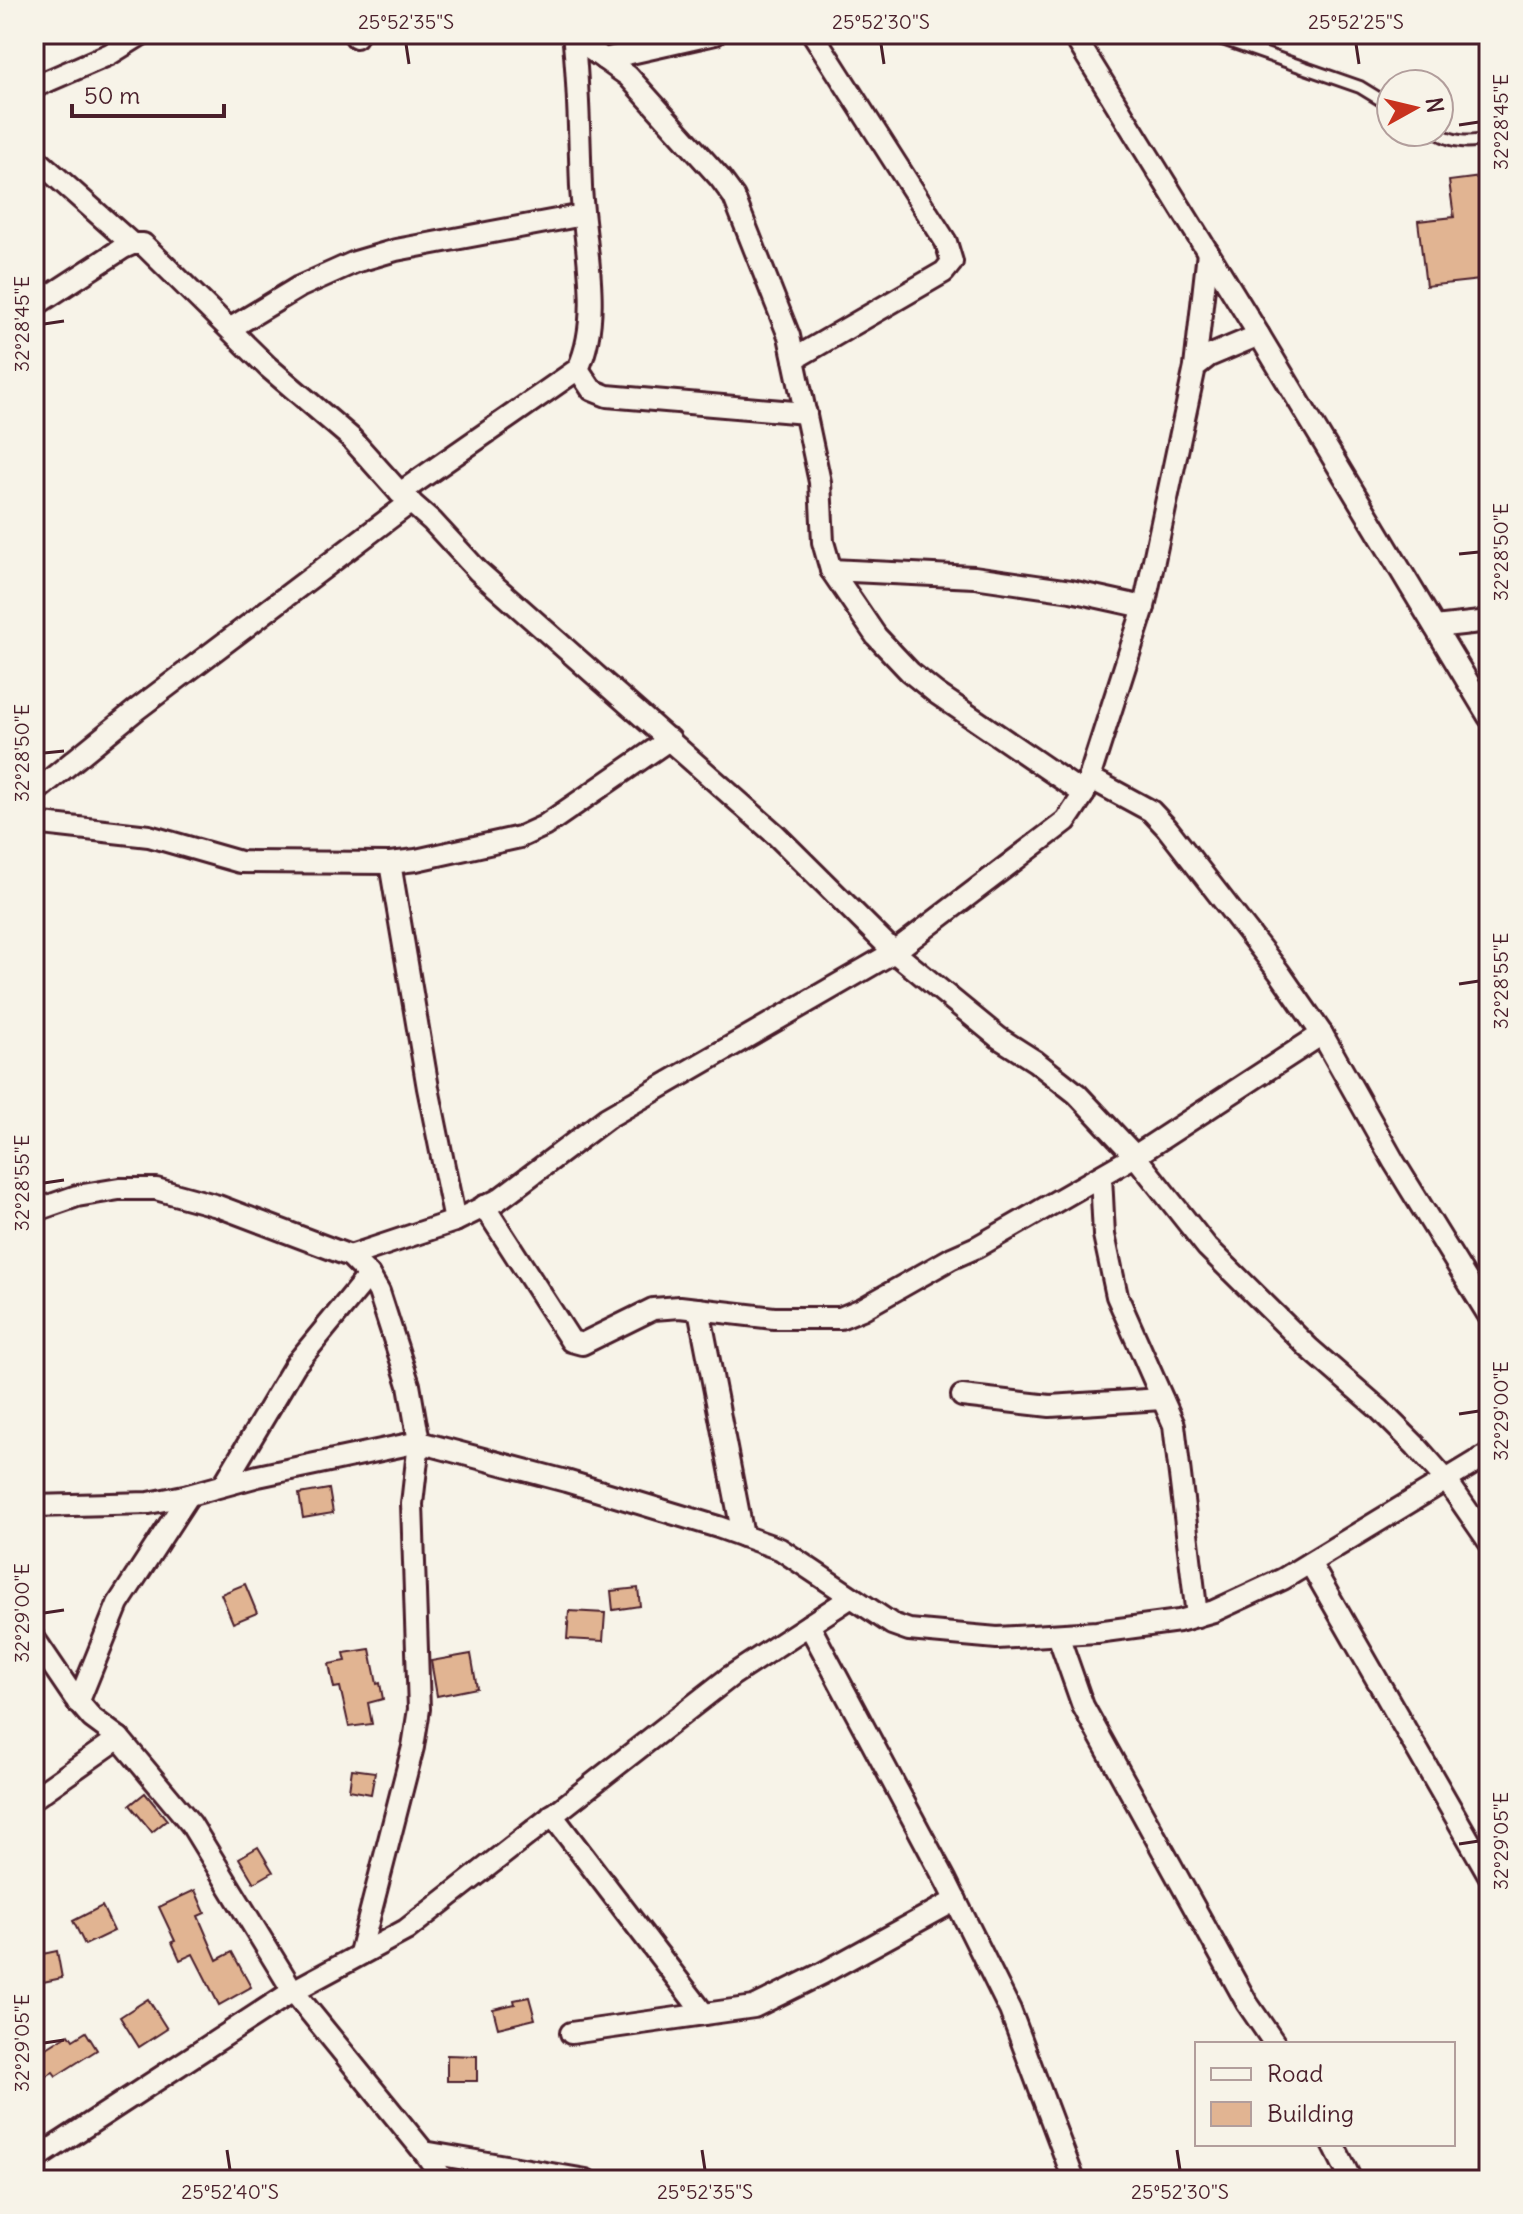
<svg xmlns="http://www.w3.org/2000/svg" width="1523" height="2214" viewBox="0 0 1523 2214" font-family="Delius,sans-serif">
<style>
.building{fill:#e1b492;stroke:#4a1f2b;stroke-width:2}
.lines{fill:none;stroke-linecap:round;stroke-linejoin:round}
.service-casing{stroke:#4a1f2b;stroke-width:16}
.minor-casing{stroke:#4a1f2b;stroke-width:26}
.service{stroke:#f7f3e8;stroke-width:10}
.minor{stroke:#f7f3e8;stroke-width:20}
.ticks{fill:none;stroke:#4a1f2b;stroke-width:3}
.neatline{fill:none;stroke:#4a1f2b;stroke-width:3}
.ticks-label{font-size:20px;text-anchor:middle;fill:#4a1f2b}
</style>
<rect width="100%" height="100%" fill="#f7f3e8"/>
<filter id="ink" filterUnits="userSpaceOnUse"><feTurbulence type="fractalNoise" baseFrequency=".0125" numOctaves="2"/><feDisplacementMap in="SourceGraphic" scale="16" xChannelSelector="R" yChannelSelector="G"/><feConvolveMatrix kernelMatrix="1 2 1 2 8 2 1 2 1" color-interpolation-filters="sRGB"/></filter>
<g filter="url(#ink)">
<g class="building">
<polygon points="1489,176 1489,279 1426,286 1418,221 1454,217 1449,181"/>
<polygon points="329,1489 333,1513 303,1518 299,1494"/>
<polygon points="245,1584 257,1613 233,1623 221,1594"/>
<polygon points="638,1588 640,1606 613,1610 611,1591"/>
<polygon points="569,1611 605,1613 603,1641 567,1639"/>
<polygon points="370,1649 377,1684 380,1683 383,1699 368,1703 372,1724 349,1727 340,1687 334,1688 329,1664 346,1661 344,1653"/>
<polygon points="471,1654 477,1688 437,1696 431,1661"/>
<polygon points="352,1769 375,1772 371,1794 349,1790"/>
<polygon points="145,1793 167,1820 152,1832 130,1805"/>
<polygon points="258,1847 273,1872 254,1883 239,1858"/>
<polygon points="195,1890 205,1913 198,1916 217,1960 232,1952 251,1987 219,2005 193,1954 180,1960 172,1942 175,1941 159,1907"/>
<polygon points="102,1906 114,1931 85,1945 73,1921"/>
<polygon points="57,1951 62,1978 43,1982 38,1955"/>
<polygon points="529,1997 535,2019 498,2028 493,2009 515,2004 514,2000"/>
<polygon points="148,1999 167,2029 139,2047 120,2017"/>
<polygon points="86,2032 97,2050 56,2076 53,2072 34,2083 34,2056 69,2034 73,2040"/>
<polygon points="447,2055 477,2056 477,2081 447,2081"/>
</g>
<g class="lines">
<g class="service-casing">
<g id="service">
<polyline points="1208,34 1360,87 1391,106"/>
<path d="M1436 132C1454 143 1468 143 1489 139"/>
</g>
</g>
<g class="minor-casing">
<g id="minor">
<polyline points="354,34 356,37"/>
<polyline points="1073,34 1256,330 1489,717"/>
<polyline points="573,37 628,76 720,178 734,197 789,336 820,482 823,542 831,570 876,636 910,672 936,693 1084,794"/>
<polyline points="604,59 715,34"/>
<polyline points="34,87 110,54 142,34"/>
<polyline points="34,157 132,244"/>
<polyline points="34,306 123,248 132,244 143,244 268,367 350,437 400,493 432,521 478,571 775,834 894,952 999,1038 1035,1061 1077,1094 1135,1156 1207,1247 1309,1348 1379,1409 1416,1446 1447,1481 1489,1542"/>
<polyline points="231,328 299,287 355,262 396,250 583,215"/>
<polyline points="794,359 944,272 952,262 946,242 813,34"/>
<polyline points="1195,367 1209,356 1259,335"/>
<polyline points="578,369 592,390 607,396 806,413"/>
<path d="M400 493 578 369C603 316 584 244 581 187 579 137 579 84 573 34"/>
<polyline points="831,570 974,577 1071,591 1144,607"/>
<polyline points="1435,627 1489,621"/>
<polyline points="1090,778 1151,811 1167,828 1279,972 1322,1034 1394,1162 1489,1316"/>
<polyline points="34,793 136,710 411,502"/>
<polyline points="34,823 149,836 240,862 390,863 416,860 520,837 544,826 670,739"/>
<polyline points="390,863 428,1088 455,1221"/>
<polyline points="1101,1176 1104,1235 1117,1296 1174,1425 1197,1616"/>
<polyline points="484,1206 571,1341 582,1344 653,1309 680,1307 774,1318 840,1318 862,1309 952,1258 977,1247 1135,1156 1322,1034"/>
<polyline points="34,1211 77,1196 119,1189 156,1189 218,1206 350,1256 369,1275 379,1292 409,1385 419,1442 412,1504 419,1709 413,1747 360,1953"/>
<polyline points="350,1256 455,1221 498,1200 607,1118 894,952 1066,821 1084,794 1144,607 1195,367 1208,252"/>
<polyline points="699,1309 743,1536"/>
<polyline points="962,1396 1050,1406 1162,1399"/>
<polyline points="224,1484 295,1365 369,1275"/>
<polyline points="34,1506 149,1503 189,1495 258,1476 419,1442 566,1481 718,1527 780,1549 892,1624 909,1630 997,1638 1097,1632 1179,1621 1214,1611 1283,1579 1489,1454"/>
<polyline points="1310,1563 1489,1875"/>
<polyline points="809,1625 946,1881 1010,2010 1074,2180"/>
<polyline points="1058,1635 1083,1706 1247,2003 1275,2044"/>
<polyline points="34,1638 74,1697 92,1718 119,1738 191,1824 293,1991 424,2152 444,2180"/>
<polyline points="78,1703 118,1604 189,1495"/>
<polyline points="34,1798 119,1738"/>
<polyline points="552,1815 704,2014"/>
<polyline points="571,2033 754,2007 823,1973 956,1900"/>
<polyline points="1333,2144 1351,2180"/>
<polyline points="424,2152 586,2180"/>
<polyline points="34,2160 293,1991 406,1930 731,1676 850,1598"/>
</g>
</g>
<use href="#service" class="service"/>
<use href="#minor" class="minor"/>
</g>
</g>
<path class="ticks" d="M406 44 409 64M881 44 884 64M1356 44 1359 64M1459 125 1479 122M44 324 64 321M1459 554 1479 552M44 753 64 751M1459 984 1479 981M44 1183 64 1180M1459 1414 1479 1411M44 1613 64 1610M1459 1844 1479 1841M44 2043 64 2040M227 2150 230 2170M702 2150 705 2170M1177 2150 1180 2170"/>
<rect width="1523" height="2214" fill="none" stroke="#f7f3e8" stroke-width="88"/>
<rect x="1195" y="2042" width="260" height="104" fill="#f7f3e8" stroke="#b29e9c" stroke-width="2"/>
<rect x="1211" y="2068" width="40" height="12" fill="#f7f3e8" stroke="#b29e9c" stroke-width="2"/>
<text x="1267" y="2082" font-size="24" fill="#4a1f2b">Road</text>
<rect x="1211" y="2102" width="40" height="24" fill="#e1b492" stroke="#b29e9c" stroke-width="2"/>
<text x="1267" y="2122" font-size="24" fill="#4a1f2b">Building</text>
<g transform="translate(1415 108) rotate(82)"><circle r="38" fill="#f7f3e8" stroke="#b29e9c" stroke-width="2"/>
<path d="M0-6L14 30L0 20L-14 30Z" fill="#c8321e"/>
<text y="-12" font-size="22" font-weight="bold" text-anchor="middle" fill="#4a1f2b">N</text>
</g>
<path d="M72 104v12h152v-12" fill="none" stroke="#4a1f2b" stroke-width="4"/>
<text x="84" y="104" font-size="24" fill="#4a1f2b" stroke="#f7f3e8" stroke-width="6" paint-order="stroke">50 m</text>
<rect x="44" y="44" width="1435" height="2126" class="neatline"/>
<g class="ticks-label">
<text x="406" y="29">25°52'35"S</text>
<text x="881" y="29">25°52'30"S</text>
<text x="1356" y="29">25°52'25"S</text>
<text transform="translate(1501 122) rotate(-90)" y="7">32°28'45"E</text>
<text transform="translate(22 324) rotate(-90)" y="7">32°28'45"E</text>
<text transform="translate(1501 552) rotate(-90)" y="7">32°28'50"E</text>
<text transform="translate(22 753) rotate(-90)" y="7">32°28'50"E</text>
<text transform="translate(1501 981) rotate(-90)" y="7">32°28'55"E</text>
<text transform="translate(22 1183) rotate(-90)" y="7">32°28'55"E</text>
<text transform="translate(1501 1411) rotate(-90)" y="7">32°29'00"E</text>
<text transform="translate(22 1613) rotate(-90)" y="7">32°29'00"E</text>
<text transform="translate(1501 1841) rotate(-90)" y="7">32°29'05"E</text>
<text transform="translate(22 2043) rotate(-90)" y="7">32°29'05"E</text>
<text x="230" y="2199">25°52'40"S</text>
<text x="705" y="2199">25°52'35"S</text>
<text x="1180" y="2199">25°52'30"S</text>
</g>
</svg>
